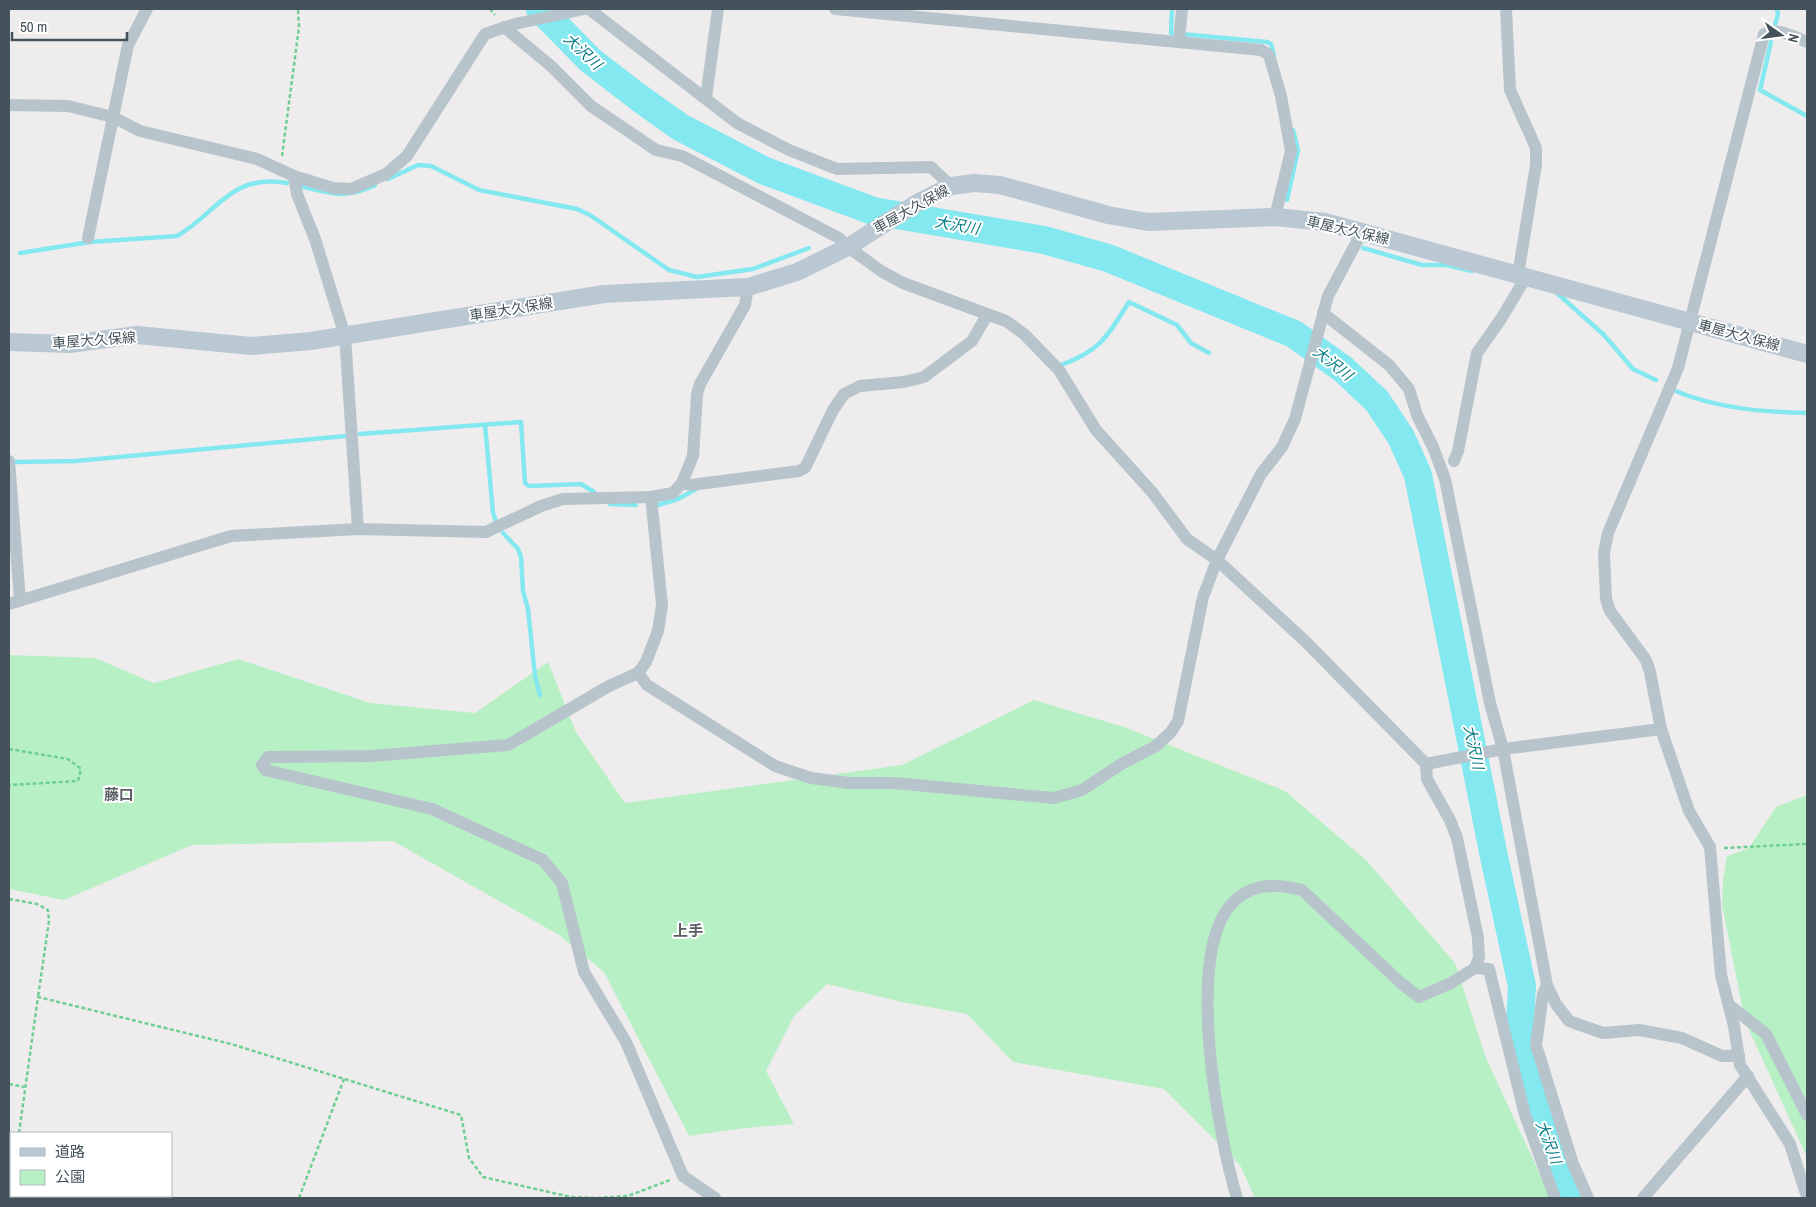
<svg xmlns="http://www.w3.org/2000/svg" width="1816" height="1207" viewBox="0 0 1816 1207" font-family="'Archivo Narrow','Noto Sans JP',sans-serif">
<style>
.green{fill:#b8f0c5}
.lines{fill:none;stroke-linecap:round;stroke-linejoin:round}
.stream{stroke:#83e8ef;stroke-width:4.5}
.river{stroke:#83e8ef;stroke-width:28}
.path{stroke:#6ecf92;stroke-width:2.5;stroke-dasharray:4 2.5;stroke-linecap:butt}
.street{stroke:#b7c4cb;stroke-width:12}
.secondary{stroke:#b9c8d2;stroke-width:18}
.labels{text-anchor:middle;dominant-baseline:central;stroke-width:4;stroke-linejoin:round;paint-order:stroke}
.street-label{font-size:14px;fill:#44535b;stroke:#fff}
.water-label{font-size:15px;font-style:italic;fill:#097d85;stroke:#fff}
.neighbourhood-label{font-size:15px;font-weight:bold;fill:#595e62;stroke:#fff}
</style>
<rect width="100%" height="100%" fill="#efeced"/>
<g class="green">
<polygon points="9,655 95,658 154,683 238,659 370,703 475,713 548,662 576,732 625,803 902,765 1034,700 1124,727 1285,791 1366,860 1455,963 1486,1058 1551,1198 1255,1198 1240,1165 1164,1089 1013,1062 967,1014 902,1002 827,984 794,1016 766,1071 794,1124 745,1128 689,1136 604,972 559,935 393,841 192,845 64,900 9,889"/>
<polygon points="1807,795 1807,1157 1745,1021 1722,905 1723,880 1727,856 1749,848 1776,807"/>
</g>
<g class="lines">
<g class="stream">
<polyline points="1172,9 1171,33 1267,42 1271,44 1274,55"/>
<polyline points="1775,25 1778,14 1777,9"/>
<polyline points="1771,42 1760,90 1807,116"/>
<polyline points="388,179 418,165 431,166 479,190 577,209 590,215 669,270 697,277 753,269 809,248"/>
<path d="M300 186C330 193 345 200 375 185"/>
<polyline points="1287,200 1298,150 1293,130"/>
<polyline points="1363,248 1422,265 1447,265 1472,271"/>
<path d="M20 253 90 242 177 236C217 213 231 173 287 183"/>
<polyline points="1557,293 1604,335 1633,369 1656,380"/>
<path d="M1061 365C1101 350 1107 337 1129 302L1177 325 1191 343 1209 353"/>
<path d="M1673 390C1716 408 1760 412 1807 413"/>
<polyline points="485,425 493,513 496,521"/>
<polyline points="360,434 521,422 525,483 529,486 581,484 594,492"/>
<polyline points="16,462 76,461 346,436"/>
<polyline points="610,504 636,505"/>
<polyline points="658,505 678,499 696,489"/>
<polyline points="503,533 518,549 521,557 523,591 528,609 535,676 540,695"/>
</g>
<polyline class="river" points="540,9 590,60 638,97 680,127 765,171 873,211 1044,240 1108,258 1294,334 1343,369 1377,401 1401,437 1418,475 1493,852 1522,986 1519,1041 1539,1116 1571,1198"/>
<g class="path">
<polyline points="490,9 495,15"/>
<polyline points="282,156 299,27 298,9"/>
<polyline points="9,749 68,759 81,769 78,781 9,785"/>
<polyline points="1724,848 1807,844"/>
<polyline points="9,899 37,904 48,910 49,921 38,997"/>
<polyline points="9,1084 24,1087"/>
<polyline points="19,1133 38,997 231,1044 461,1115 469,1158 483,1177 571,1197 597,1198 628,1196 670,1180"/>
<polyline points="10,1198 11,1191"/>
<polyline points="299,1198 344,1079"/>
</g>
<g class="street">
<polyline points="589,9 737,123 789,150 837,169 931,167 951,186"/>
<polyline points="835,9 1261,50 1269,55 1281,96 1291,151 1275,217"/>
<polyline points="1506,9 1510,90 1536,148 1536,165 1518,275"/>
<polyline points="504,27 551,66 591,106 656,150 682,156 839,238 848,247 881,271 903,283 1006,321 1024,334 1059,370 1096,430 1152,492 1187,539 1217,560 1305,641 1426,764 1427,779 1450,820 1457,838 1478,938 1479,958 1475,968"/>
<polyline points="1179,41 1182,9"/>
<path d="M1807 42C1794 37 1778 27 1764 34L1678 368 1608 533 1604 553 1606 599 1610 611 1646 660 1650 672 1661 729 1689 811 1710 847 1721 975 1734 1026 1740 1065 1790 1144 1807 1197"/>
<polyline points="706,98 718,9"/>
<polyline points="9,105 68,106 113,117 140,131 257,159 294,176 333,188 351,189 386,174 407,156 485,34 515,24 584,9"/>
<polyline points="294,176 297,194 315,239 345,336 358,529"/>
<polyline points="88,238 128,45 147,9"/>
<polyline points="1323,313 1389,365 1409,389 1417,415 1433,447 1445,479 1490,703 1503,749 1547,985 1543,994 1536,1045 1573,1164 1588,1198"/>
<polyline points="9,461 20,600"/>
<polyline points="1454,461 1458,451 1477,353 1501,319 1526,277"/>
<polyline points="682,483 691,485 799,471 805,468 833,410 844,394 860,386 904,382 924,377 972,341 987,315"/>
<polyline points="651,497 662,605 658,631 646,662 638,673 609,686 508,745 371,756 268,757 262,765 265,770 432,809 543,860 562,883 584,972 626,1042 683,1176 715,1198"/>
<polyline points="9,604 231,536 358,529 486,532 541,506 563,499 651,497 673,493 682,483 693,456 697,394 700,384 745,305 748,287"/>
<polyline points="638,673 647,685 775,766 811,778 849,783 894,783 1054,798 1082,790 1123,763 1156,746 1171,732 1178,721 1203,597 1217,560 1261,474 1282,447 1295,419 1328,296 1362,232"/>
<polyline points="1426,764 1503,749 1661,729"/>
<polyline points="1547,985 1556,1004 1569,1021 1603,1033 1639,1030 1682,1038 1722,1056 1739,1056"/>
<polyline points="1729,1005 1766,1034 1807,1115"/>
<path d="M1237 1198C1218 1136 1186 960 1229 907 1248 883 1274 883 1302 890L1402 984 1419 997 1451 983 1475 968 1489 969 1525 1115 1555 1198"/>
<polyline points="1643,1198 1748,1076"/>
</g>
<polyline class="secondary" points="9,342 69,344 137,335 251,346 311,341 604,294 748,287 797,272 848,247 917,203 951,186 974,183 1000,185 1108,215 1148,222 1275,217 1325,222 1807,354"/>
</g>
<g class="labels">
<g class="street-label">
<text transform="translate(911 209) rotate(-29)">車屋大久保線</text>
<text transform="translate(1348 230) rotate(13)">車屋大久保線</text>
<text transform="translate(511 309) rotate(-9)">車屋大久保線</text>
<text transform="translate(1739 335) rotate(15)">車屋大久保線</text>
<text transform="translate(94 340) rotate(-4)">車屋大久保線</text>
</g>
<g class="water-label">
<text transform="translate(583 51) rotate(43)">大沢川</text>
<text transform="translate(957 225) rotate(10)">大沢川</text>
<text transform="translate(1333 363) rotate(38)">大沢川</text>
<text transform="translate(1474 747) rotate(78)">大沢川</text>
<text transform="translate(1549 1142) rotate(69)">大沢川</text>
</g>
<g class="neighbourhood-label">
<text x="119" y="794">藤口</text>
<text x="688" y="930">上手</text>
</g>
</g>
<rect width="1816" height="1207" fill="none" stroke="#44535b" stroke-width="20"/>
<rect x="10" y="1132" width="162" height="65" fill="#ffffff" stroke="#b4babd"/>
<rect x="20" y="1148" width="25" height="8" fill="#b9c8d2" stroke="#b4babd"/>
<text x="55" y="1157" font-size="15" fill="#44535b">道路</text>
<rect x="20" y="1170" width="25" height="15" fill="#b8f0c5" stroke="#b4babd"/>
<text x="55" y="1182" font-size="15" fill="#44535b">公園</text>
<g transform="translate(1781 35) rotate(104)" stroke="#ffffff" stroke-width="4" paint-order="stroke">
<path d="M0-4L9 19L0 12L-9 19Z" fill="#44535b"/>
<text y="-8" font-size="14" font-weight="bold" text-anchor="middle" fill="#44535b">N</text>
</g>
<path d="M12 32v8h115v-8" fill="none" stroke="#44535b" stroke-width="2.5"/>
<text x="20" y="32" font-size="15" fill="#44535b" stroke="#ffffff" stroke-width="4" paint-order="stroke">50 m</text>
</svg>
